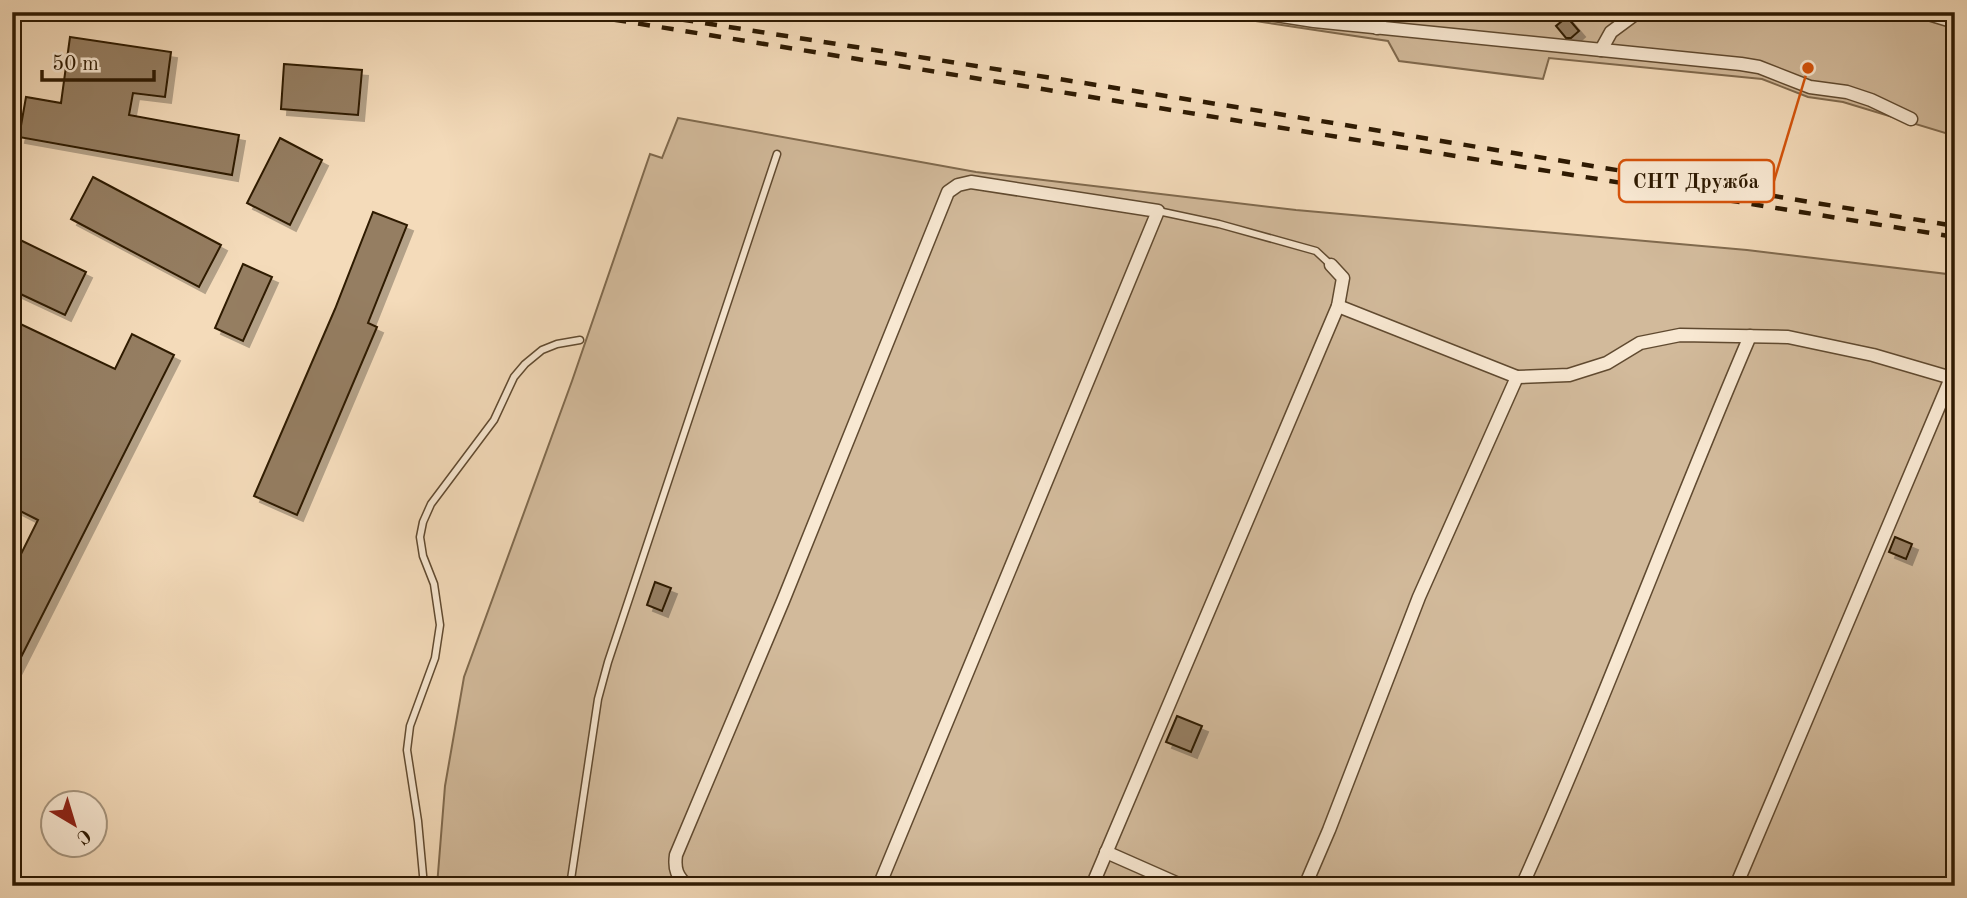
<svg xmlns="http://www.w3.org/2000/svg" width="1967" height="898" viewBox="0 0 1967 898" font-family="'Old Standard TT',serif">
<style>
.green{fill:#d2ba9b;stroke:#806a4e;stroke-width:2}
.building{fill:#957e62;stroke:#2e1a02;stroke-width:2;filter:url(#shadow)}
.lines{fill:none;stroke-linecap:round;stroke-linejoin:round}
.service-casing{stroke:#604a30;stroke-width:9}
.minor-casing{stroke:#604a30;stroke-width:15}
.service{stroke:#f8e8d2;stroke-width:6}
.minor{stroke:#f8e8d2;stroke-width:12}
.rail{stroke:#2e1a02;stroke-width:4.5;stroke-dasharray:12 12;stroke-linecap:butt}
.leader{fill:none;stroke:#d5530b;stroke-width:2.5}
.callout-dot{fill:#d5530b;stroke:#f8e8d2;stroke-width:2.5}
.callout{fill:#f8e8d2;stroke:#d5530b;stroke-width:2.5}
.callout-label{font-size:21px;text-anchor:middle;font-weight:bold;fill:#2e1a02}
</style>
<defs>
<filter id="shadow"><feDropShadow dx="6" dy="6" stdDeviation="0" flood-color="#0004"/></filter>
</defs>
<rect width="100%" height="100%" fill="#f4dbba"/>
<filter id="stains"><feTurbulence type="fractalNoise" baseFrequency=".00286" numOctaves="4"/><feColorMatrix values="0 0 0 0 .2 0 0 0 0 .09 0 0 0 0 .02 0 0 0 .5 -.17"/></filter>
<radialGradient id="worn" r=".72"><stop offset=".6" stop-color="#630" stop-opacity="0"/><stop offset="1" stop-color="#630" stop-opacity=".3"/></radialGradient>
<g class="green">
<polygon points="1196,12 1955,12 1955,136 1843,102 1808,97 1762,79 1549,58 1543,79 1399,61 1388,41"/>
<polygon points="678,118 976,172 1296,210 1747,250 1955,275 1955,886 437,886 445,786 464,677 572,381 650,154 662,158"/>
</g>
<g class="building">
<polygon points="1567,17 1579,31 1571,38 1566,38 1556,26"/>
<polygon points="70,37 171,52 165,97 133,93 129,115 239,135 232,175 19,137 26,97 61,103"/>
<polygon points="284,64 362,70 358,115 281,109"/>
<polygon points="280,138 322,160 290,225 247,203"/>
<polygon points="93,177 221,245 199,287 71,219"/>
<polygon points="373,212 407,225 368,323 377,327 297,515 254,496 335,309"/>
<polygon points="12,236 86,272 65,315 12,290"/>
<polygon points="243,264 272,277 243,341 215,328"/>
<polygon points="12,320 115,369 132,334 174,355 12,675 12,572 38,520 12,507"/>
<polygon points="1895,537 1912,544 1906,559 1889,552"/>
<polygon points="655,582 671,588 662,611 647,605"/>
<polygon points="1177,716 1202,726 1191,752 1166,742"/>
</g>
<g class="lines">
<g class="service-casing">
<g id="service">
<polyline points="1158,211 1219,224 1316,251 1331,265"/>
<polyline points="424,886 418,821 407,750 410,726 435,658 440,625 434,584 423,556 420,537 423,522 431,504 494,420 514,377 525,364 542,350 557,344 580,340"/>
<polyline points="570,886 598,699 608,662 777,154"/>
</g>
</g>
<g class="minor-casing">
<g id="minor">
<polyline points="1255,12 1314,21 1741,64 1759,67 1810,87 1847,92 1871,100 1911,119"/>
<polyline points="1922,12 1955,22"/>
<polyline points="1377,28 1384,12"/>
<polyline points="1601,50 1611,32 1638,12"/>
<polyline points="1338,306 1517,377 1569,375 1607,363 1640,343 1680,335 1788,337 1873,355 1955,379"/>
<polyline points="1106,852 1183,886"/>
<path d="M688 886C677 877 674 869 676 855L783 601 948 192 958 185 971 182 1158 211 879 886"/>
<polyline points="1092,886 1338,306 1343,278 1331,265"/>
<polyline points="1305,886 1329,830 1419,597 1517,377"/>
<path d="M1522 886C1603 705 1672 518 1750 336"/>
<polyline points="1736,886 1951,378"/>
</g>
</g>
<use href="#service" class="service"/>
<use href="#minor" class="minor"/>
<g class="rail">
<polyline points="567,12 1955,237"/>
<polyline points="634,12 1236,107 1955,226"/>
</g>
</g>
<path class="leader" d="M1808 68L1774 181"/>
<circle class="callout-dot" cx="1808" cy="68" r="7"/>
<rect class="callout" x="1619" y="160" width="155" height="42" rx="7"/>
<g class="callout-label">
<text x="1696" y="188">СНТ Дружба</text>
</g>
<rect width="1967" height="898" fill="none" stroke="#f4dbba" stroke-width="42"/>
<rect x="14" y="14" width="1939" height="870" fill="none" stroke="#2e1a02" stroke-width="3.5"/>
<rect x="21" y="21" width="1925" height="856" fill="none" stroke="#2e1a02" stroke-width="2"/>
<g transform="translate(74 824) rotate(142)"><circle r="33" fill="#f8e8d2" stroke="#a7967f" stroke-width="2"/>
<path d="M0-5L12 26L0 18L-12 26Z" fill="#8f2418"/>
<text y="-10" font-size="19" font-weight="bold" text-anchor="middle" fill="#2e1a02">С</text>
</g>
<path d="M42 70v10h112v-10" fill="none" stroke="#2e1a02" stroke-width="3.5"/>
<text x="52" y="70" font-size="21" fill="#2e1a02" stroke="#f8e8d2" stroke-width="5" paint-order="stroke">50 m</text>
<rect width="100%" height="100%" filter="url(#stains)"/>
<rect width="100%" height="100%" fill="url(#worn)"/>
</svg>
